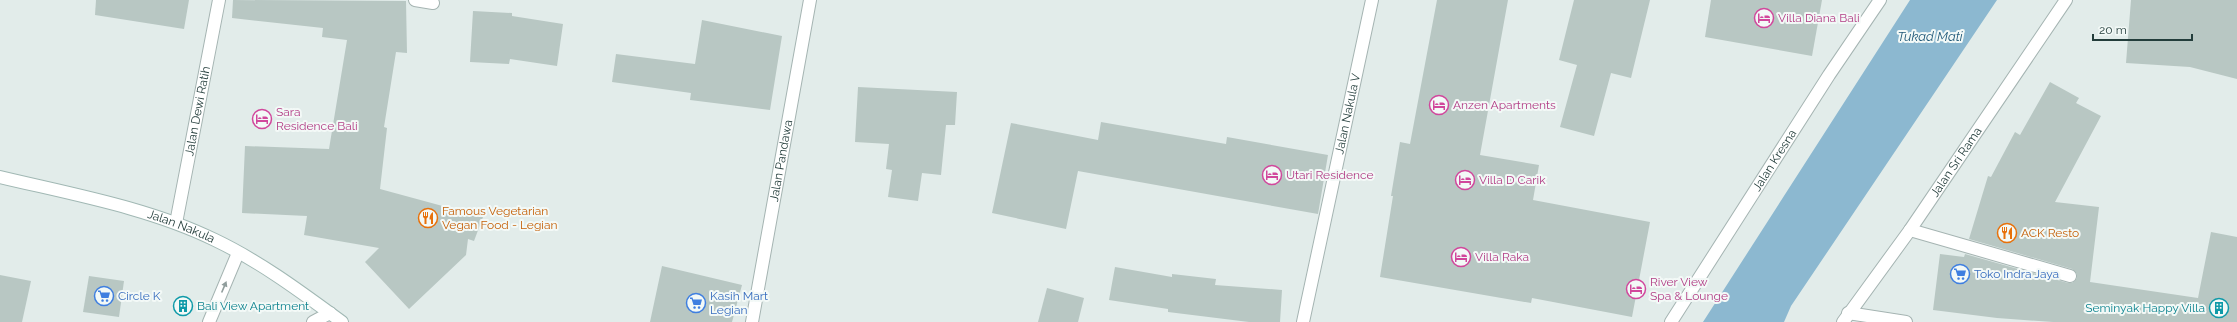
<svg xmlns="http://www.w3.org/2000/svg" width="2237" height="322" viewBox="0 0 2237 322" font-family="Raleway,sans-serif">
<style>
.water{fill:#8cb8d0}
.building{fill:#b8c7c3}
.lines{fill:none;stroke-linecap:round;stroke-linejoin:round}
.street-casing{stroke:#a5b4b2;stroke-width:14}
.secondary-casing{stroke:#a1b8b4;stroke-width:14}
.street{stroke:#fff;stroke-width:12}
.secondary{stroke:#fff;stroke-width:12}
.oneway{fill:#919e9d}
.labels{text-anchor:middle;dominant-baseline:central;stroke-width:4;stroke-linejoin:round;paint-order:stroke}
.hotel-label{font-size:12px;fill:#b23c85;stroke:#f3f9f7;text-anchor:start}
.street-label{font-size:12px;fill:#233d3b;stroke:#f3f9f7}
.food-label{font-size:12px;fill:#c56008;stroke:#f3f9f7;text-anchor:start}
.shop-label{font-size:12px;fill:#366cbe;stroke:#f3f9f7;text-anchor:start}
.culture-label{font-size:12px;fill:#0d838f;stroke:#f3f9f7;text-anchor:start}
.water-label{font-size:13px;font-style:italic;fill:#1e5777;stroke:#f3f9f7}
</style>
<rect width="100%" height="100%" fill="#e2ecea"/>
<polygon class="water" points="1910,0 1997,0 1791,306 1784,322 1703,322"/>
<g class="building">
<polygon points="96,0 189,0 184,29 95,15"/>
<polygon points="233,0 406,1 407,53 396,52 384,127 387,128 380,189 483,217 474,241 468,239 466,255 409,309 365,262 379,248 304,235 307,216 242,213 245,146 329,149 347,40 322,37 323,28 232,18"/>
<polygon points="1437,0 1508,0 1480,155 1539,165 1533,200 1650,222 1632,317 1532,298 1531,303 1380,277 1393,196 1391,196 1400,142 1410,144"/>
<polygon points="1574,0 1650,0 1631,78 1611,73 1594,136 1560,127 1577,65 1559,60"/>
<polygon points="1711,0 1822,0 1812,56 1705,37"/>
<polygon points="2131,0 2237,0 2237,79 2190,67 2126,63"/>
<polygon points="473,11 512,13 512,16 563,24 557,66 510,59 509,64 470,62"/>
<polygon points="702,20 782,36 770,110 690,100 691,93 612,82 616,54 695,64"/>
<polygon points="2050,82 2079,98 2076,103 2101,116 2055,202 2099,207 2090,282 2198,298 2211,232 2237,237 2237,322 2053,322 1997,318 1933,310 1940,254 1964,257 1965,254 2068,283 2072,283 2077,278 2077,274 2072,269 1969,239 1988,176 1991,177 2015,132 2020,135"/>
<polygon points="858,87 957,92 955,125 946,125 941,175 922,173 918,201 888,197 892,170 886,169 889,144 855,142"/>
<polygon points="1101,122 1226,144 1227,137 1328,155 1318,214 1078,171 1066,229 992,213 1011,123 1098,140"/>
<polygon points="662,266 742,285 732,322 650,322"/>
<polygon points="1115,267 1172,277 1172,274 1216,279 1215,285 1282,290 1280,322 1249,322 1168,312 1168,309 1109,300"/>
<polygon points="0,275 31,281 22,322 0,322"/>
<polygon points="89,276 124,281 119,317 83,312"/>
<polygon points="1047,288 1084,298 1078,322 1038,322"/>
</g>
<g class="lines">
<g class="street-casing">
<g id="street">
<polyline points="415,0 433,3"/>
<path id="s1" d="M176 223 219 0"/>
<polyline points="1910,230 2070,276"/>
<polyline points="1848,313 1906,322"/>
<polyline points="209,322 238,253"/>
<polyline points="313,322 330,313"/>
<path id="s2" d="M752 322 810 0"/>
<path id="s3" d="M1303 322 1372 0"/>
<path id="s4" d="M1671 322 1829 75 1880 0"/>
<path id="s5" d="M1843 322 1910 230 2066 0"/>
</g>
</g>
<g class="secondary-casing">
<g id="secondary">
<path id="s6" d="M0 177C71 194 150 208 215 240 261 262 301 292 342 322"/>
</g>
</g>
<use href="#street" class="street"/>
<use href="#secondary" class="secondary"/>
</g>
<defs><path id="oneway-solid" d="M-6-.8H1V-3.2L6.5 0L1 3.2V.8H-6Z"/></defs>
<use class="oneway" href="#oneway-solid" transform="translate(224 287) rotate(-67)"/>
<defs>
<g id="hotel-ring" transform="scale(1)"><circle r="9.5" fill="#f3f9f7" stroke="#d1479c" stroke-width="1.5"/><path d="M-6-4.5h1.5V1H6V5H4.5V3h-9V5H-6ZM-4 0a1.8 1.8 0 1 1 3.6 0ZM.5 0V-2.5h3Q6-2.5 6 0Z" fill="#d1479c"/></g>
<g id="restaurant-ring" transform="scale(1)"><circle r="9.5" fill="#f3f9f7" stroke="#e8710a" stroke-width="1.5"/><path d="M-5-6h1v4h1v-4h1v4h1v-4h1v5L-1.5 .5V6h-2V.5L-5-1ZM5-6V6H3V1.5H1.5Q1.5-4 5-6Z" fill="#e8710a"/></g>
<g id="supermarket-ring" transform="scale(1)"><circle r="9.5" fill="#f3f9f7" stroke="#3f7fe0" stroke-width="1.5"/><path d="M-6-5.5h2.5l.6 2H6L4.5 2H-2.5L-4.4-4H-6ZM-1.5 3.2a1.3 1.3 0 1 0 .1 0ZM3 3.2a1.3 1.3 0 1 0 .1 0Z" fill="#3f7fe0"/></g>
<g id="building-ring" transform="scale(1)"><circle r="9.5" fill="#f3f9f7" stroke="#0f9aa8" stroke-width="1.5"/><path d="M-4-6H4V6H1V3H-1V6H-4ZM-2.5-4.3h1.7v1.8h-1.7ZM.8-4.3h1.7v1.8H.8ZM-2.5-1h1.7V.8h-1.7ZM.8-1h1.7V.8H.8Z" fill="#0f9aa8"/></g>
</defs>
<g fill-rule="evenodd">
<use href="#hotel-ring" x="1764" y="18"/>
<use href="#hotel-ring" x="1439" y="105"/>
<use href="#hotel-ring" x="262" y="119"/>
<use href="#hotel-ring" x="1272" y="175"/>
<use href="#hotel-ring" x="1465" y="180"/>
<use href="#restaurant-ring" x="428" y="218"/>
<use href="#restaurant-ring" x="2007" y="233"/>
<use href="#hotel-ring" x="1461" y="257"/>
<use href="#supermarket-ring" x="1960" y="274"/>
<use href="#hotel-ring" x="1636" y="289"/>
<use href="#supermarket-ring" x="104" y="296"/>
<use href="#supermarket-ring" x="696" y="303"/>
<use href="#building-ring" x="183" y="306"/>
<use href="#building-ring" x="2219" y="308"/>
</g>
<g class="labels">
<g class="hotel-label">
<text x="1778" y="18">Villa Diana Bali</text>
<text x="1453" y="105">Anzen Apartments</text>
<text x="276" y="112">Sara<tspan x="276" dy="14">Residence Bali</tspan></text>
<text x="1286" y="175">Utari Residence</text>
<text x="1479" y="180">Villa D Carik</text>
<text x="1475" y="257">Villa Raka</text>
<text x="1650" y="282">River View<tspan x="1650" dy="14">Spa &amp; Lounge</tspan></text>
</g>
<g class="street-label">
<text stroke="none"><textPath href="#s1" startOffset="114">Jalan Dewi Ratih</textPath></text>
<text stroke="none"><textPath href="#s3" startOffset="213">Jalan Nakula V</textPath></text>
<text stroke="none"><textPath href="#s4" startOffset="192">Jalan Kresna</textPath></text>
<text stroke="none"><textPath href="#s2" startOffset="164">Jalan Pandawa</textPath></text>
<text stroke="none"><textPath href="#s5" startOffset="196">Jalan Sri Rama</textPath></text>
<text stroke="none"><textPath href="#s6" startOffset="188">Jalan Nakula</textPath></text>
</g>
<g class="food-label">
<text x="442" y="211">Famous Vegetarian<tspan x="442" dy="14">Vegan Food - Legian</tspan></text>
<text x="2021" y="233">ACK Resto</text>
</g>
<g class="shop-label">
<text x="1974" y="274">Toko Indra Jaya</text>
<text x="118" y="296">Circle K</text>
<text x="710" y="296">Kasih Mart<tspan x="710" dy="14">Legian</tspan></text>
</g>
<g class="culture-label">
<text x="197" y="306">Bali View Apartment</text>
<text x="2205" y="308" text-anchor="end">Seminyak Happy Villa</text>
</g>
<g class="water-label">
<text x="1930" y="36">Tukad Mati</text>
</g>
</g>
<path d="M2093 34v6h99v-6" fill="none" stroke="#233d3b" stroke-width="2"/>
<text x="2099" y="34" font-size="12" fill="#233d3b" stroke="#f3f9f7" stroke-width="3" paint-order="stroke">20 m</text>
</svg>
